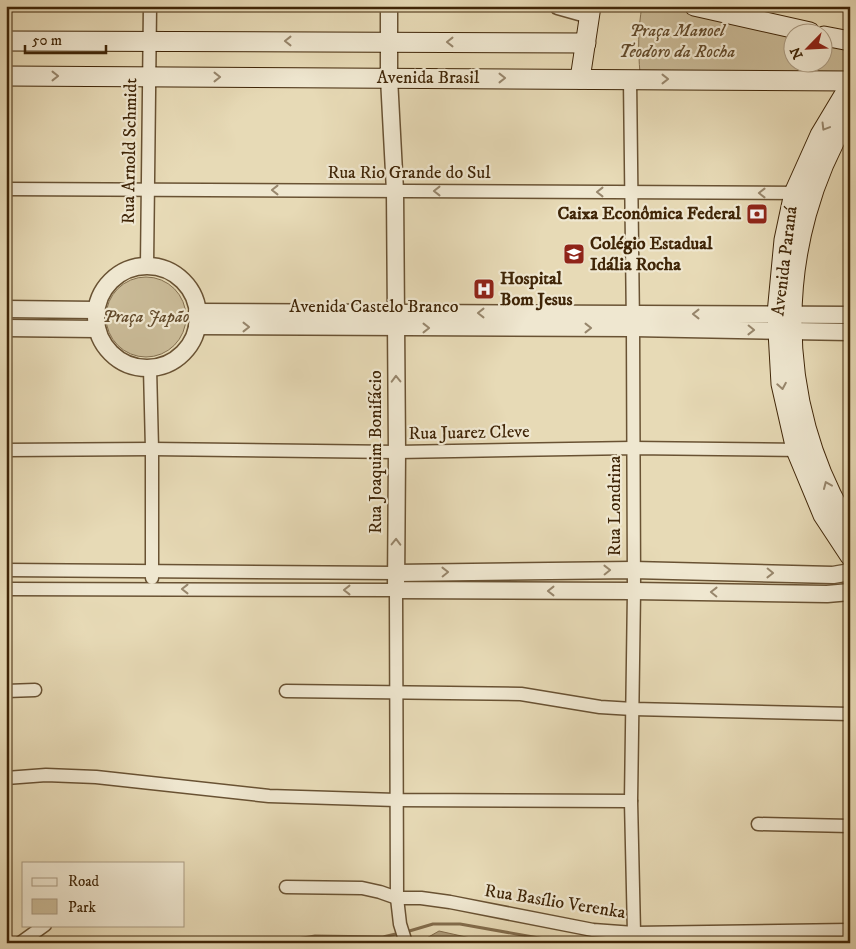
<svg xmlns="http://www.w3.org/2000/svg" width="856" height="949" viewBox="0 0 856 949" font-family="'IM FELL DW Pica',serif">
<style>
.green{fill:#cabb98;stroke:#847050}
.water{fill:#ae9c7a;stroke:#826c4c}
.lines{fill:none;stroke-linecap:round;stroke-linejoin:round}
.stream{stroke:#826c4c;stroke-width:3}
.minor-casing{stroke:#695233;stroke-width:15}
.tertiary-casing{stroke:#695233;stroke-width:19}
.secondary-casing{stroke:#3f2507;stroke-width:21}
.minor{stroke:#efe7d0;stroke-width:12}
.tertiary{stroke:#efe7d0;stroke-width:16}
.secondary{stroke:#efe7d0;stroke-width:19}
.oneway{stroke:#97866c}
.labels{text-anchor:middle;dominant-baseline:central;stroke-width:4.5;stroke-linejoin:round;paint-order:stroke}
.park-label{font-size:18px;font-style:italic;fill:#624a2b;stroke:#efe7d0}
.street-label{font-size:18px;fill:#3f2507;stroke:#efe7d0}
.poi-label{font-size:18px;font-weight:bold;fill:#3f2507;stroke:#efe7d0;text-anchor:start}
</style>
<rect width="100%" height="100%" fill="#e7dab6"/>
<filter id="stains"><feTurbulence type="fractalNoise" baseFrequency=".004" numOctaves="4"/><feColorMatrix values="0 0 0 0 .2 0 0 0 0 .09 0 0 0 0 .02 0 0 0 .5 -.17"/></filter>
<radialGradient id="worn" r=".72"><stop offset=".6" stop-color="#630" stop-opacity="0"/><stop offset="1" stop-color="#630" stop-opacity=".3"/></radialGradient>
<g class="green">
<path d="M642 6H670L793 35 794 62H824V43L850 49V71L847 74 640 73C638 50 638 29 642 6Z"/>
<circle cx="146" cy="317" r="40"/>
</g>
<polygon class="water" points="439,931 493,943 427,943 425,939"/>
<g class="lines">
<g class="stream">
<polyline points="406,932 433,924 460,924 567,943"/>
<polyline points="274,943 315,936 383,937 400,933"/>
</g>
<g class="minor-casing">
<g id="minor">
<polyline points="630,79 633,328 634,591 631,801 634,933"/>
<polyline points="6,189 801,193"/>
<polyline points="147,266 150,6"/>
<polyline points="150,368 152,449 152,578"/>
<polyline points="6,450 152,449 397,452 632,448 803,450"/>
<polyline points="6,570 396,573"/>
<polyline points="6,589 396,590 397,898 400,924 406,943"/>
<polyline points="6,691 35,690"/>
<polyline points="286,691 521,694 600,707 633,709 850,714"/>
<polyline points="6,778 46,775 96,777 269,796 396,800 631,801"/>
<polyline points="758,824 850,826"/>
<polyline points="286,887 362,888 380,892 397,898 421,898 450,902 593,930 634,933 850,930"/>
<polyline points="20,943 45,925"/>
</g>
</g>
<g class="tertiary-casing">
<g id="tertiary">
<polyline points="389,6 389,78 395,191 397,452 396,590 634,591 827,594 850,592"/>
<polyline points="558,6 590,15"/>
<circle cx="147" cy="317" r="51"/>
<polyline points="6,309 96,310"/>
<polyline points="197,312 850,315"/>
<polyline points="197,326 633,328 850,332"/>
<polyline points="6,328 97,329"/>
<polyline points="396,573 633,570 833,575 850,572"/>
</g>
</g>
<g class="secondary-casing">
<g id="secondary">
<polyline points="694,6 810,32"/>
<polyline points="824,36 850,41"/>
<polyline points="6,41 586,43"/>
<polyline points="6,76 850,81"/>
<polyline points="580,79 591,6"/>
<polyline points="850,85 820,135 794,193 784,240 777,314 781,384 796,450 823,515 850,556"/>
<path d="M850 114C773 239 772 403 850 528"/>
</g>
</g>
<use href="#minor" class="minor"/>
<use href="#tertiary" class="tertiary"/>
<use href="#secondary" class="secondary"/>
</g>
<defs><path id="oneway-chevron" d="M-2-3.5L2.5 0L-2 3.5" fill="none" stroke-width="1.6" stroke-linecap="round" stroke-linejoin="round" transform="scale(1.25)"/></defs>
<g class="oneway">
<use href="#oneway-chevron" transform="translate(288 41) rotate(-180)"/>
<use href="#oneway-chevron" transform="translate(450 42) rotate(-180)"/>
<use href="#oneway-chevron" transform="translate(55 76)"/>
<use href="#oneway-chevron" transform="translate(217 77)"/>
<use href="#oneway-chevron" transform="translate(502 78)"/>
<use href="#oneway-chevron" transform="translate(665 79)"/>
<use href="#oneway-chevron" transform="translate(825 127) rotate(121)"/>
<use href="#oneway-chevron" transform="translate(275 190) rotate(-180)"/>
<use href="#oneway-chevron" transform="translate(437 191) rotate(-180)"/>
<use href="#oneway-chevron" transform="translate(600 192) rotate(-180)"/>
<use href="#oneway-chevron" transform="translate(762 193) rotate(-180)"/>
<use href="#oneway-chevron" transform="translate(481 313) rotate(-180)"/>
<use href="#oneway-chevron" transform="translate(696 314) rotate(-180)"/>
<use href="#oneway-chevron" transform="translate(246 327)"/>
<use href="#oneway-chevron" transform="translate(426 328)"/>
<use href="#oneway-chevron" transform="translate(588 328)"/>
<use href="#oneway-chevron" transform="translate(751 330) rotate(1)"/>
<use href="#oneway-chevron" transform="translate(396 379) rotate(-91)"/>
<use href="#oneway-chevron" transform="translate(782 386) rotate(80)"/>
<use href="#oneway-chevron" transform="translate(827 485) rotate(-113)"/>
<use href="#oneway-chevron" transform="translate(396 542) rotate(-89)"/>
<use href="#oneway-chevron" transform="translate(607 570) rotate(-1)"/>
<use href="#oneway-chevron" transform="translate(445 572) rotate(-1)"/>
<use href="#oneway-chevron" transform="translate(770 573) rotate(1)"/>
<use href="#oneway-chevron" transform="translate(185 589) rotate(-180)"/>
<use href="#oneway-chevron" transform="translate(347 590) rotate(-180)"/>
<use href="#oneway-chevron" transform="translate(551 591) rotate(-180)"/>
<use href="#oneway-chevron" transform="translate(714 592) rotate(-179)"/>
</g>
<defs>
<g id="bank-square" transform="scale(1.125)"><rect x="-9" y="-9" width="18" height="18" rx="4" fill="#8f2418" stroke="#efe7d0"/><path d="M-6-4H6V4H-6ZM0-2.3a2.3 2.3 0 1 0 0 4.6a2.3 2.3 0 1 0 0-4.6Z" fill="#fff"/></g>
<g id="school-square" transform="scale(1.125)"><rect x="-9" y="-9" width="18" height="18" rx="4" fill="#8f2418" stroke="#efe7d0"/><path d="M0-5L7-2L0 1L-7-2ZM-4 1L0 2.5L4 1V4Q0 6-4 4Z" fill="#fff"/></g>
<g id="hospital-square" transform="scale(1.125)"><rect x="-9" y="-9" width="18" height="18" rx="4" fill="#8f2418" stroke="#efe7d0"/><path d="M-5-5h3v3.5h4V-5h3V5h-3V1.5h-4V5h-3Z" fill="#fff"/></g>
</defs>
<g fill-rule="evenodd">
<use href="#bank-square" x="757" y="214"/>
<use href="#school-square" x="574" y="254"/>
<use href="#hospital-square" x="484" y="289"/>
</g>
<g class="labels">
<g class="park-label">
<text x="677" y="31">Praça Manoel<tspan x="677" dy="21">Teodoro da Rocha</tspan></text>
<text x="146" y="317">Praça Japão</text>
</g>
<g class="street-label">
<text x="428" y="78">Avenida Brasil</text>
<text transform="translate(130 151) rotate(-89)">Rua Arnold Schmidt</text>
<text x="409" y="173">Rua Rio Grande do Sul</text>
<text transform="translate(785 261) rotate(-83)">Avenida Paraná</text>
<text x="374" y="307">Avenida Castelo Branco</text>
<text transform="translate(469 433) rotate(-1)">Rua Juarez Cleve</text>
<text transform="translate(376 452) rotate(-90)">Rua Joaquim Bonifácio</text>
<text transform="translate(615 506) rotate(-90)">Rua Londrina</text>
<text transform="translate(555 902) rotate(9)">Rua Basílio Verenka</text>
</g>
<g class="poi-label">
<text x="741" y="214" text-anchor="end">Caixa Econômica Federal</text>
<text x="590" y="244">Colégio Estadual<tspan x="590" dy="21">Idália Rocha</tspan></text>
<text x="500" y="279">Hospital<tspan x="500" dy="21">Bom Jesus</tspan></text>
</g>
</g>
<rect width="856" height="949" fill="none" stroke="#e7dab6" stroke-width="25"/>
<rect x="8" y="8" width="841" height="934" fill="none" stroke="#3f2507" stroke-width="2.5"/>
<rect x="12" y="12" width="831" height="924" fill="none" stroke="#3f2507"/>
<rect x="22" y="862" width="162" height="65" fill="#efe7d0" stroke="#a99980"/>
<rect x="32" y="878" width="25" height="8" fill="#efe7d0" stroke="#a99980"/>
<text x="68" y="886" font-size="15" fill="#3f2507">Road</text>
<rect x="32" y="899" width="25" height="15" fill="#cabb98" stroke="#a99980"/>
<text x="68" y="912" font-size="15" fill="#3f2507">Park</text>
<g transform="translate(808 48) rotate(246)"><circle r="24" fill="#efe7d0" stroke="#a99980"/>
<path d="M0-4L9 19L0 12L-9 19Z" fill="#8f2418"/>
<text y="-8" font-size="14" font-weight="bold" text-anchor="middle" fill="#3f2507">N</text>
</g>
<path d="M25 45v8h81v-8" fill="none" stroke="#3f2507" stroke-width="2.5"/>
<text x="32" y="45" font-size="15" fill="#3f2507" stroke="#efe7d0" stroke-width="4" paint-order="stroke">50 m</text>
<rect width="100%" height="100%" filter="url(#stains)"/>
<rect width="100%" height="100%" fill="url(#worn)"/>
</svg>
